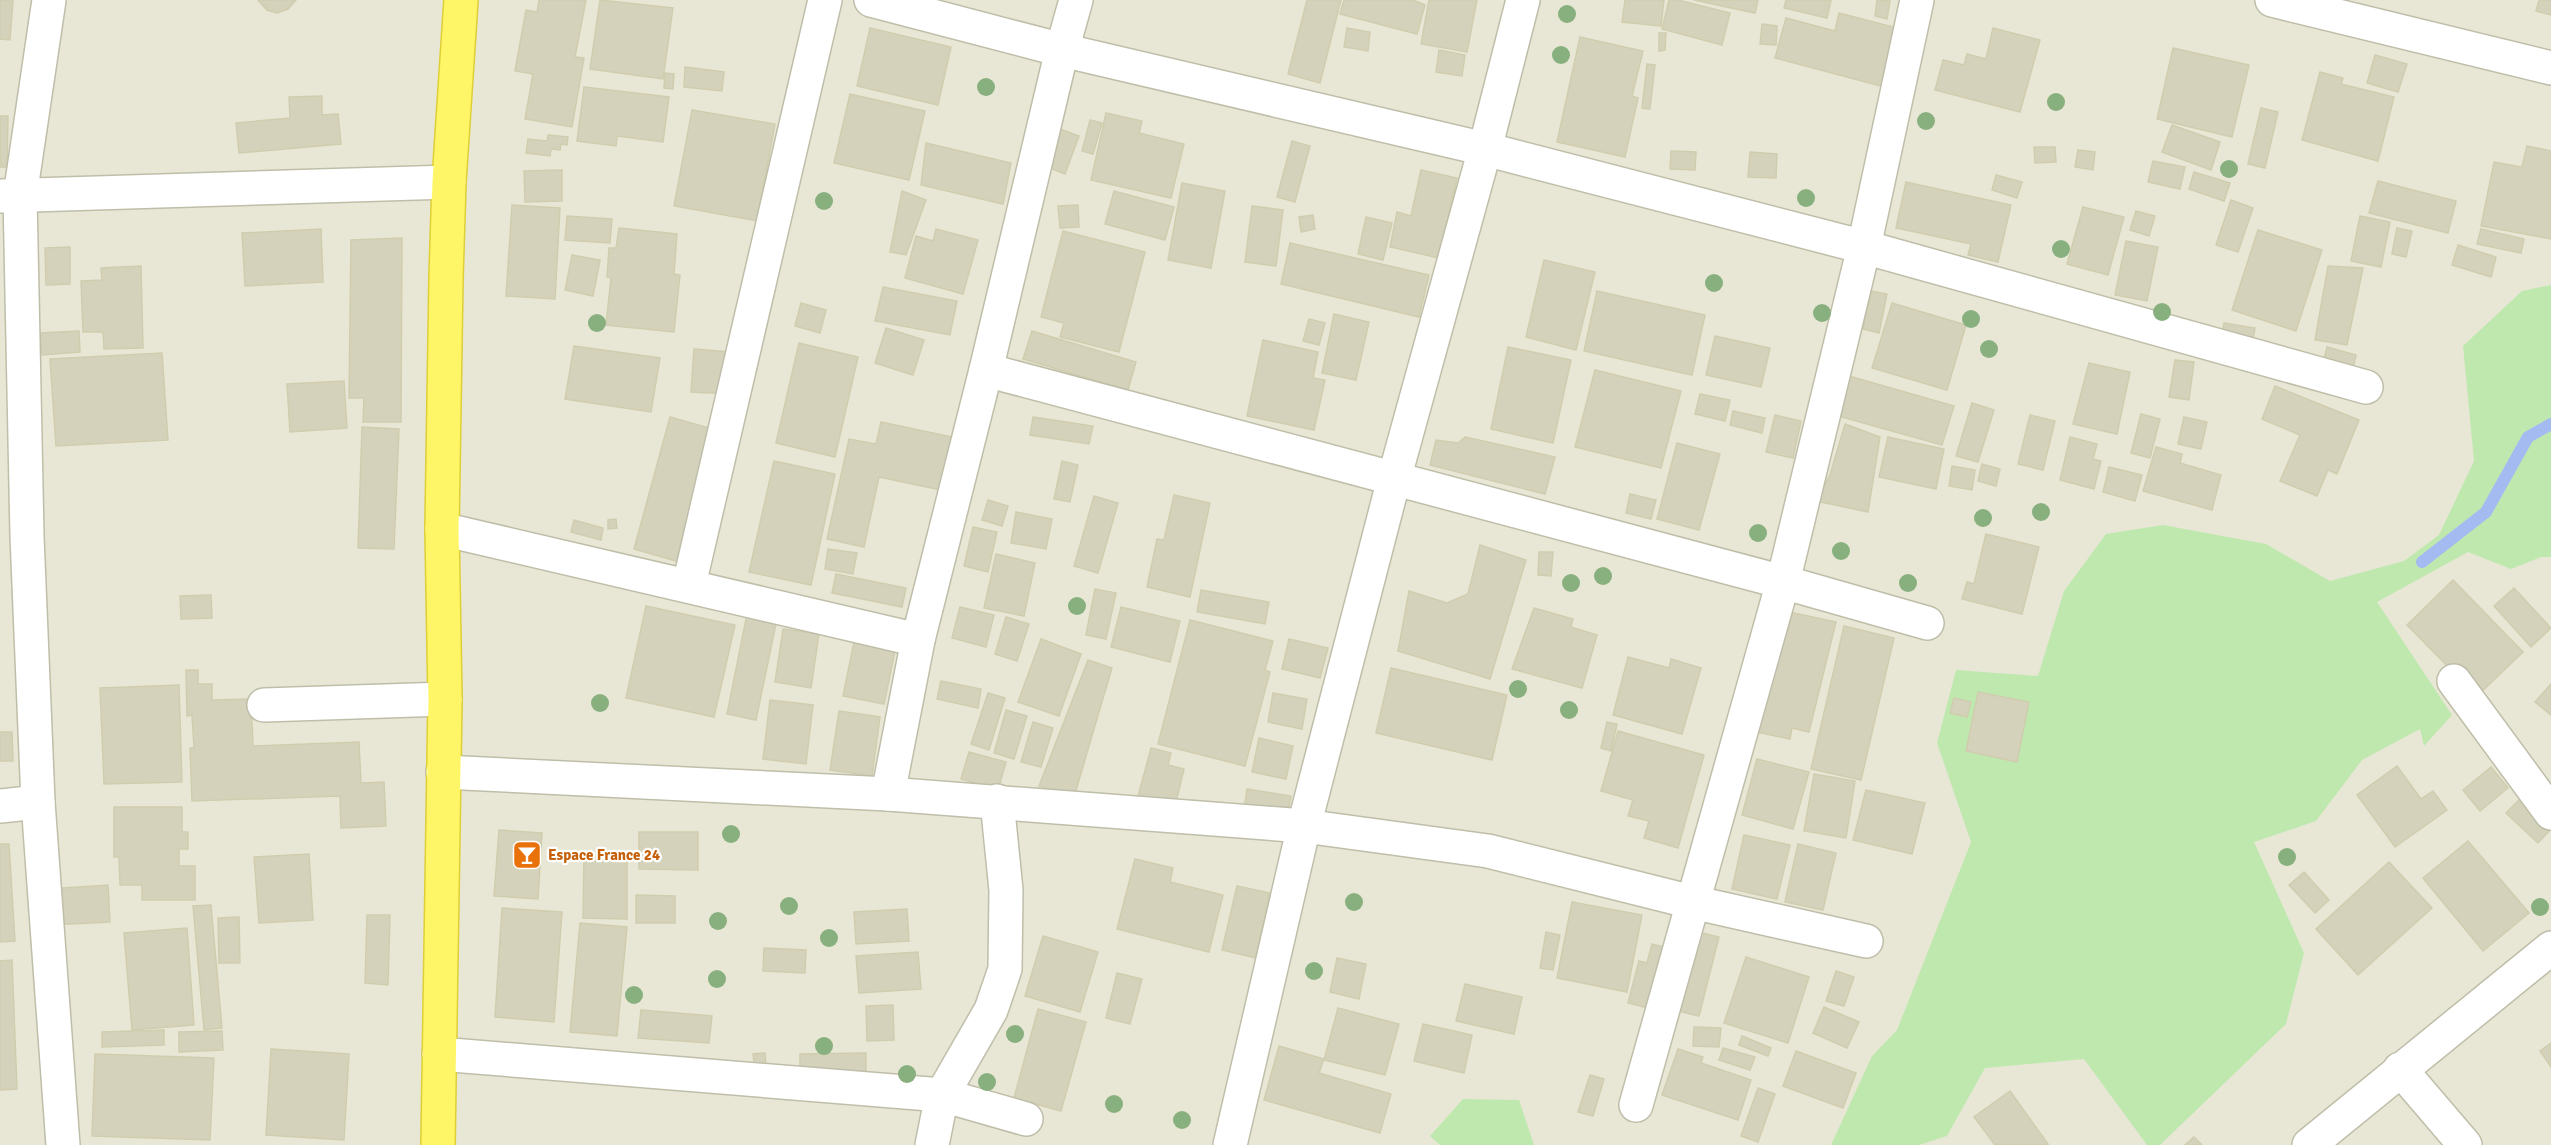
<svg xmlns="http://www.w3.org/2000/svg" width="2551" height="1145" viewBox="0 0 2551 1145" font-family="Signika,sans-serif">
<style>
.residential{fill:#e8e7d5}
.green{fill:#bfe8af}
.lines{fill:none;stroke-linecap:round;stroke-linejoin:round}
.stream{stroke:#a3bbf1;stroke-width:12}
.building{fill:#d5d2bc;stroke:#d0cdaf;stroke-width:1.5}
.minor-casing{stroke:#bfbea9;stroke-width:36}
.highway-casing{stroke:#decf36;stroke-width:36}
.minor{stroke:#fff;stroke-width:33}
.highway{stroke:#fef667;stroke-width:33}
.tree{fill:#88b07e}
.labels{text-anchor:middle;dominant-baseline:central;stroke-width:4.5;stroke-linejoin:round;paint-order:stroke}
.food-label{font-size:15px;font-weight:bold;fill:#c56008;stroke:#fff;text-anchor:start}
</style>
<rect width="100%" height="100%" fill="#f4f3e7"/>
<rect class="residential" x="0" y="0" width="2551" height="1145"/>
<g class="green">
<polygon points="2551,285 2551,557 2541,557 2511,569 2468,552 2377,602 2452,715 2424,746 2420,729 2362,760 2316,821 2254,842 2304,953 2286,1024 2160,1145 2147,1145 2084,1059 1985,1068 1947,1136 1919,1145 1831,1145 1872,1056 1897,1030 1971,842 1937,743 1956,670 2038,676 2064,591 2106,534 2163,525 2266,544 2330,581 2404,561 2439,535 2474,461 2463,346 2522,291"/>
<polygon points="1463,1099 1519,1100 1534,1145 1440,1145 1430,1136"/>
</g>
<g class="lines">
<polyline class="stream" points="2422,562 2486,512 2528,437 2551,424"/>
</g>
<g class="building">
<polygon points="0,0 13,0 10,40 0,39"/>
<polygon points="258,0 296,0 288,9 277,13 267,10"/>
<polygon points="539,0 586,0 575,57 584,58 572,127 525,119 533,74 515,71 526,10 537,12"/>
<polygon points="600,0 673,8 663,79 590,69"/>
<polygon points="1307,0 1341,0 1320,83 1288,74"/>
<polygon points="1344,0 1413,0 1425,5 1417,34 1340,14"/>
<polygon points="1429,0 1477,0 1467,52 1421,44"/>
<polygon points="1625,0 1664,0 1661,26 1622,22"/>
<polygon points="1669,0 1678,0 1730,13 1722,45 1662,29"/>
<polygon points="1694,0 1758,0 1755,13"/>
<polygon points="1786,0 1831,0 1827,18 1784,8"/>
<polygon points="1877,0 1890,1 1887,19 1875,16"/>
<polygon points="2539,0 2551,0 2551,15 2536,11"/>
<polygon points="1839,13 1897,28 1881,86 1775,58 1786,18 1835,31"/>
<polygon points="1762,24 1777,26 1776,45 1760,44"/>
<polygon points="870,28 951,47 938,105 857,86"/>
<polygon points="1347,28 1370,32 1368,51 1344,47"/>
<polygon points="1993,28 2040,40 2020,112 1935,90 1943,60 1964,65 1967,54 1986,59"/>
<polygon points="1659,33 1666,33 1665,50 1659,51"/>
<polygon points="1580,37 1643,51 1632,96 1638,98 1625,157 1557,142"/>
<polygon points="2173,48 2249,65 2232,137 2157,119"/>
<polygon points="1439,50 1465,55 1462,76 1436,72"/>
<polygon points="2375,55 2407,64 2398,92 2367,83"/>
<polygon points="1647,64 1655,65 1650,109 1642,108"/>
<polygon points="685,67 724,72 722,91 684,87"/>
<polygon points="2320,72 2343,78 2341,84 2394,97 2378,161 2302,140"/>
<polygon points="665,73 674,74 673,89 664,88"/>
<polygon points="584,87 669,97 663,142 617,136 616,146 577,141"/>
<polygon points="850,94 925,111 909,180 834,163"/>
<polygon points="322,96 322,115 338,114 341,144 239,153 236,123 290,118 289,97"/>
<polygon points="2261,108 2278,112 2265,168 2248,164"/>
<polygon points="692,110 775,124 757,221 674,206"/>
<polygon points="1106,113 1142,121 1139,133 1184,144 1171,198 1091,180"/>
<polygon points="0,116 8,116 7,167 0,167"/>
<polygon points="1090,120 1102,123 1093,154 1082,151"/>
<polygon points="2172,125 2220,142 2211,170 2162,152"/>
<polygon points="1054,127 1079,136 1065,174 1040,164"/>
<polygon points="548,135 568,137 567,145 561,144 560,150 551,149 550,156 526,153 528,139 547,141"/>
<polygon points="1292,141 1310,146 1295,202 1277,197"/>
<polygon points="926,143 1011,163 1003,204 921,185"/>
<polygon points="2527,146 2551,151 2551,239 2481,226 2494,162 2522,167"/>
<polygon points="2034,147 2055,147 2056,162 2035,163"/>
<polygon points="2078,150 2095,152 2093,170 2075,167"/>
<polygon points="1671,151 1696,152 1695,170 1670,169"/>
<polygon points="1750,152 1777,154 1776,178 1748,177"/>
<polygon points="2153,161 2185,167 2180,189 2148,182"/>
<polygon points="562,170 562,201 525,202 524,171"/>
<polygon points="1421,170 1457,178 1439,258 1390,247 1397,212 1411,216"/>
<polygon points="2194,172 2230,183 2224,201 2189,189"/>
<polygon points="1996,175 2022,182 2017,198 1992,190"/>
<polygon points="2378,181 2456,201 2448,233 2369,213"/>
<polygon points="1906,182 2011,205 1998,262 1968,255 1971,244 1896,228"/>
<polygon points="1182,183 1225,191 1211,268 1168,260"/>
<polygon points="902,191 926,200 906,255 890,252"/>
<polygon points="1114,191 1174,207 1165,240 1105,224"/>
<polygon points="2231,200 2253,208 2238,252 2216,245"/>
<polygon points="512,205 560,208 555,299 506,296"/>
<polygon points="1078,205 1079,227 1060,228 1058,206"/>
<polygon points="1252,206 1283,210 1276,266 1245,262"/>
<polygon points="2083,207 2124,217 2108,275 2067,264"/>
<polygon points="2136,211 2155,216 2149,236 2130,230"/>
<polygon points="1313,215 1315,229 1301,232 1299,217"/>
<polygon points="567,216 612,219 610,243 565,240"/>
<polygon points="2360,216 2390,222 2381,267 2351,261"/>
<polygon points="1366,217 1392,223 1383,260 1358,254"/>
<polygon points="619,228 677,234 674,274 680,275 674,332 606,325 611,278 607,277 609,248 616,248"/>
<polygon points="2397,228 2412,231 2406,257 2392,254"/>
<polygon points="321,229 323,282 245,286 242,233"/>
<polygon points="936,229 978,240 963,294 905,278 916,236 933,241"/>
<polygon points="2481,229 2524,239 2521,253 2477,244"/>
<polygon points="2258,230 2322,250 2296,331 2232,310"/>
<polygon points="1063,231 1145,252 1119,352 1060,337 1064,323 1041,317"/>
<polygon points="402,238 401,422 363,422 364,398 349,398 351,240"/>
<polygon points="2126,241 2158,247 2147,301 2115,295"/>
<polygon points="1290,243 1429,275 1419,317 1281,284"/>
<polygon points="2458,245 2496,257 2491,277 2452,265"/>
<polygon points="70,247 70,284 46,285 45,248"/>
<polygon points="572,255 600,260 593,296 565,290"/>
<polygon points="1544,260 1595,272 1576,350 1526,337"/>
<polygon points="141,266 143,348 104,349 103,332 83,332 81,281 102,280 101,268"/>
<polygon points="2328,266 2363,268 2347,345 2315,340"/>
<polygon points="883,287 957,301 950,335 875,321"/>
<polygon points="1597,291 1705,315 1692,375 1584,351"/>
<polygon points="1871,291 1887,294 1879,333 1863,329"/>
<polygon points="801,303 826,310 820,333 795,326"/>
<polygon points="1892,303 1966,325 1947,390 1872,368"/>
<polygon points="1334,314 1369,322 1356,380 1322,373"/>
<polygon points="1309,319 1325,323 1319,345 1303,341"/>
<polygon points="2224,323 2255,328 2253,340 2222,335"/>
<polygon points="886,328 924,340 913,375 875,363"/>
<polygon points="79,331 80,352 42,355 40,333"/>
<polygon points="1032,331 1136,362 1128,390 1023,359"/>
<polygon points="1715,336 1770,348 1761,387 1706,375"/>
<polygon points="1263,340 1318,352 1313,378 1325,380 1314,430 1247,416"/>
<polygon points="799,343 858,357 835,457 776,443"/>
<polygon points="574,346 660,358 651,412 565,399"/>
<polygon points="1508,347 1571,360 1553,443 1491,429"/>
<polygon points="2327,347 2356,355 2353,368 2324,359"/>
<polygon points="694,349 731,352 728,394 691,392"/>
<polygon points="162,353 168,440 56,446 50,359"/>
<polygon points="2175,360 2194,362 2189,400 2169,397"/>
<polygon points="2089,363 2130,372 2117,434 2073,424"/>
<polygon points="1595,370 1681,391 1661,468 1575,447"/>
<polygon points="1849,376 1954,406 1942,445 1838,416"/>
<polygon points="344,381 347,428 290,432 287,384"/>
<polygon points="2275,386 2359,420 2337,474 2328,470 2317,496 2280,481 2300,435 2262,419"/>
<polygon points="1700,394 1730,400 1725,421 1695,414"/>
<polygon points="1972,403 1994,410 1978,462 1956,456"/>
<polygon points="1733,411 1765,418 1762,433 1730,425"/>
<polygon points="2141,414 2160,419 2150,458 2131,453"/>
<polygon points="1775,415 1801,421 1793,458 1766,452"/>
<polygon points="2030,415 2055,421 2043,470 2018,464"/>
<polygon points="670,417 720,431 683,563 634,549"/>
<polygon points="1033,417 1093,426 1089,444 1030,435"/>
<polygon points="2184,417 2207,422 2201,449 2178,444"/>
<polygon points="881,422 957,438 946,491 879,477 864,547 827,539 849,439 876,444"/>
<polygon points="1845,424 1880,437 1868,512 1816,501 1830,475"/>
<polygon points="362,427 399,429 394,549 358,548"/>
<polygon points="1465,437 1555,457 1545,494 1430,465 1436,440 1458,443"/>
<polygon points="1888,437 1944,449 1936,489 1879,477"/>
<polygon points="2070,437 2097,444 2093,459 2101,461 2094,489 2060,480"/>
<polygon points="1677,443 1720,454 1699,530 1657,519"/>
<polygon points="2156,447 2182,454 2180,463 2221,475 2212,510 2143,491"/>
<polygon points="774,461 835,474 811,585 749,572"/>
<polygon points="1062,461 1078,465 1070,502 1054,499"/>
<polygon points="1982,464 2000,469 1996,486 1978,481"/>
<polygon points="1952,466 1975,470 1972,490 1949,486"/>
<polygon points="2109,467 2142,475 2135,501 2103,492"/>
<polygon points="1630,494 1656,500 1651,519 1626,513"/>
<polygon points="1174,495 1210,503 1190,597 1147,587 1157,539 1164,540"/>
<polygon points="1094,496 1118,503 1098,573 1074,566"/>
<polygon points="988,500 1008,506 1002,526 982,520"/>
<polygon points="1016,512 1052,519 1046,549 1011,543"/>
<polygon points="616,519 617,528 608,529 608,520"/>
<polygon points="574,520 603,528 601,540 571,532"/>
<polygon points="973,527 997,532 988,572 964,566"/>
<polygon points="1986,534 2039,547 2022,614 1962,599 1967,582 1974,584"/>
<polygon points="1480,545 1526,560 1490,679 1398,651 1409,591 1447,603 1468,594"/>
<polygon points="828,549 857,553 853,574 825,569"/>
<polygon points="1539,552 1553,552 1551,576 1538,575"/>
<polygon points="996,554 1035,563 1024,616 984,608"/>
<polygon points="836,574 906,588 902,607 832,593"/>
<polygon points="2453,580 2523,652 2477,696 2407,625"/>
<polygon points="2514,588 2551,628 2531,647 2494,606"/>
<polygon points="1095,589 1116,593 1106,639 1086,635"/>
<polygon points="1201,590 1269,602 1265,624 1197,612"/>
<polygon points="211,595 212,618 181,619 180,596"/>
<polygon points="646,606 735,625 714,717 626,698"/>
<polygon points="960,607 994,615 986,647 952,638"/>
<polygon points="1121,607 1180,621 1170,662 1111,647"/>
<polygon points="1534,608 1573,619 1571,627 1597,635 1582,688 1512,669"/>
<polygon points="748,609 778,614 756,720 727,714"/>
<polygon points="1785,611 1836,622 1809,732 1792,728 1790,739 1756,732"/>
<polygon points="1006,617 1029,624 1017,661 995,654"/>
<polygon points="1190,620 1273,641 1265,670 1270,672 1245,766 1158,744"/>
<polygon points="1844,626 1894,638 1861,780 1811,769"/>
<polygon points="783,629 819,634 811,688 775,682"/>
<polygon points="1041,639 1081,654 1059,716 1018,702"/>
<polygon points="1289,639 1328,648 1320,678 1282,669"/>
<polygon points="854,642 895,651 884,704 843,696"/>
<polygon points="1628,657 1669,668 1671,659 1701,668 1682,734 1613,715"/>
<polygon points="1088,660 1112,668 1074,797 1039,786"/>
<polygon points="1391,668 1507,695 1492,760 1376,733"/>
<polygon points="186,670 198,670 198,684 212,684 212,700 251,699 253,746 359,742 361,783 384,782 386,826 341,828 340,796 192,801 190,748 194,748 192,715 187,716"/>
<polygon points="941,681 981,689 978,708 937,699"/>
<polygon points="2551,684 2551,715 2535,702"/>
<polygon points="179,685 182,782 104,784 100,688"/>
<polygon points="1978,692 2029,702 2017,762 1966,751"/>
<polygon points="988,693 1005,698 989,750 971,744"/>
<polygon points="1273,693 1307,699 1302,729 1268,722"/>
<polygon points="1954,698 1971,702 1967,717 1950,713"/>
<polygon points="770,700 813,705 806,764 763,759"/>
<polygon points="1006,710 1027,716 1014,759 994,753"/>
<polygon points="839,711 880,717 872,776 830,770"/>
<polygon points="1033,722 1053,728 1041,767 1021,762"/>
<polygon points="1607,722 1617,724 1611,751 1601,748"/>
<polygon points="1618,731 1704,755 1678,848 1644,838 1649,821 1628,816 1633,800 1601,791"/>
<polygon points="0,732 12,732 13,761 0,761"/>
<polygon points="1259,738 1293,746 1286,779 1252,772"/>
<polygon points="1151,748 1171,753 1168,765 1184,769 1174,810 1137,800"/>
<polygon points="969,752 1006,762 998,790 961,779"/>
<polygon points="1757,759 1809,772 1793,829 1742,815"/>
<polygon points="2397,766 2421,799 2433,791 2447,810 2395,847 2357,795"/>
<polygon points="2491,767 2508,788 2480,811 2463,790"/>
<polygon points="1814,774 1855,781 1846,838 1804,831"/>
<polygon points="1247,789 1291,796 1287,817 1244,810"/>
<polygon points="1866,790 1925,803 1912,854 1853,840"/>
<polygon points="2521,798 2551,829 2538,843 2506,813"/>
<polygon points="114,807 182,807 182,832 188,832 188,849 179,849 179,866 195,866 195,900 142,900 142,885 120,885 119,857 114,857"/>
<polygon points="499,830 542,833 538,899 494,896"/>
<polygon points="639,832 698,832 698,870 639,869"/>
<polygon points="1744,835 1790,845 1777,899 1732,889"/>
<polygon points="2468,841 2529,913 2483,951 2423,878"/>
<polygon points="0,844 9,844 15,941 0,942"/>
<polygon points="1798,844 1836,853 1823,910 1785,902"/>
<polygon points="309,854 313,920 259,923 254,857"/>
<polygon points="584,855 627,855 627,919 583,918"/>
<polygon points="1135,859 1173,868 1170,882 1223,895 1209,952 1117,929"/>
<polygon points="2389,862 2432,908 2358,975 2316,929"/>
<polygon points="2304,872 2329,900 2315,913 2289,885"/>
<polygon points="108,885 110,922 51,925 49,889"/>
<polygon points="1237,886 1270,893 1256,958 1222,950"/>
<polygon points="636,895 675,896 675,923 636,923"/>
<polygon points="1572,902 1642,915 1627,992 1557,978"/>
<polygon points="211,905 222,1028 204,1030 193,906"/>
<polygon points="502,908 562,912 554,1022 495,1017"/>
<polygon points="907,909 909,941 856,944 854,912"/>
<polygon points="367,915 390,915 388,985 365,983"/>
<polygon points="239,917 240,963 219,963 218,918"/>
<polygon points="580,923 627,927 617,1036 570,1032"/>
<polygon points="187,928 194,1025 132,1030 124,933"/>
<polygon points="1546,932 1560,935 1553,970 1540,968"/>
<polygon points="1698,932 1719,937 1699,1016 1678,1011"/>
<polygon points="1043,936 1098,952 1080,1012 1025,996"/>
<polygon points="1652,944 1664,947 1648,1008 1628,1003 1639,961 1647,963"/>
<polygon points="764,948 806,950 805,973 763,971"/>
<polygon points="918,952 921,989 859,993 856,956"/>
<polygon points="1746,957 1809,977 1788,1043 1724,1023"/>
<polygon points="1337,958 1366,964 1359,999 1330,992"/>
<polygon points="12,960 17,1089 0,1090 0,961"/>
<polygon points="1836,971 1854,977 1844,1006 1826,1001"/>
<polygon points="1117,973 1142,979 1130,1024 1106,1018"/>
<polygon points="1465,984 1522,997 1514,1034 1456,1021"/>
<polygon points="893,1005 894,1040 867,1041 866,1006"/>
<polygon points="1824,1007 1859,1022 1847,1048 1813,1033"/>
<polygon points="1338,1008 1399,1024 1385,1075 1324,1060"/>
<polygon points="1038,1009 1086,1022 1061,1111 1014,1098"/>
<polygon points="641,1010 712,1016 709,1043 638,1038"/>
<polygon points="1423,1024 1472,1035 1464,1073 1414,1061"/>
<polygon points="1694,1027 1721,1028 1719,1047 1693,1046"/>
<polygon points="164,1030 164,1045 102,1047 102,1032"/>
<polygon points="222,1031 223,1050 179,1052 179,1032"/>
<polygon points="1742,1036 1771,1048 1768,1056 1739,1045"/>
<polygon points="2551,1043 2551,1067 2540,1051"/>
<polygon points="1279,1046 1324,1059 1319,1073 1391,1094 1380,1133 1264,1100"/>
<polygon points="1723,1048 1755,1057 1750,1070 1719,1060"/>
<polygon points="271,1049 349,1054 344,1140 266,1135"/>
<polygon points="1678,1049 1703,1057 1701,1063 1751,1080 1738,1120 1662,1095"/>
<polygon points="1796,1051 1856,1073 1843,1108 1783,1086"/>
<polygon points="765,1053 766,1067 755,1068 753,1054"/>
<polygon points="866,1053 866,1075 800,1076 800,1054"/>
<polygon points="95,1054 214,1058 210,1140 92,1136"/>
<polygon points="1590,1075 1604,1079 1593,1116 1578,1112"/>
<polygon points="1758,1088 1775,1094 1758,1142 1741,1136"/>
<polygon points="2010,1091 2048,1144 2048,1145 1995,1145 1974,1117"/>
<polygon points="2194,1137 2202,1145 2185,1145"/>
</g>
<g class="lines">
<g class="minor-casing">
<g id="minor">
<polyline points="49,0 20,196 27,536 38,802 63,1145"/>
<polyline points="871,0 1062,50 1485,149 1394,479 1304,826 1230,1145"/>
<polyline points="1523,0 1485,149 1864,247 2366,387"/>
<polyline points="2272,0 2551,68"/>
<polyline points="0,196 449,182"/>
<polyline points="986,370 1783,582 1927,623"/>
<polyline points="442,529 918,640"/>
<polyline points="689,585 825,0"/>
<polyline points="2454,681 2551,813"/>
<polyline points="264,705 445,699"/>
<polyline points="443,772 888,794 1304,826 1488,851 1692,902 1866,941"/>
<polyline points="888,794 918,640 986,370 1062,50 1076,0"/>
<polyline points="0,806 38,802"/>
<polyline points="439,1054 942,1095 1026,1119"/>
<polyline points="2400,1069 2465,1145"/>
<polyline points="1636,1105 1783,582 1864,247 1917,0"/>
<polyline points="932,1145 942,1095 991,1010 1005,969 1006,890 997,801"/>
<polyline points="2309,1145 2551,948"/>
</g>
</g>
<g class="highway-casing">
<polyline id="highway" points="438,1145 445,699 442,529 446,278 449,182 461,0"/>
</g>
<use href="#minor" class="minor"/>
<use href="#highway" class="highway"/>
</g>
<g class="tree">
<circle cx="1567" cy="14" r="9"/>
<circle cx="1561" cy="55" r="9"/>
<circle cx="986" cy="87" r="9"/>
<circle cx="2056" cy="102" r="9"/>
<circle cx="1926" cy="121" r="9"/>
<circle cx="2229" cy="169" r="9"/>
<circle cx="1806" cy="198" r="9"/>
<circle cx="824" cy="201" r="9"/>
<circle cx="2061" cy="249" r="9"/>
<circle cx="1714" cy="283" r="9"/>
<circle cx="2162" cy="312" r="9"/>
<circle cx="1822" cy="313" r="9"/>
<circle cx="1971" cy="319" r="9"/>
<circle cx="597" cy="323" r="9"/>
<circle cx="1989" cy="349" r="9"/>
<circle cx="2041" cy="512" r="9"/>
<circle cx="1983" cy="518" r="9"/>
<circle cx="1758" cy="533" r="9"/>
<circle cx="1841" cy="551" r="9"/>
<circle cx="1603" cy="576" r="9"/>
<circle cx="1571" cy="583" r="9"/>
<circle cx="1908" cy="583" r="9"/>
<circle cx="1077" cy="606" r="9"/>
<circle cx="1518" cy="689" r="9"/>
<circle cx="600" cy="703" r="9"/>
<circle cx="1569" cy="710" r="9"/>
<circle cx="731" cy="834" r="9"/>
<circle cx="2287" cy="857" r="9"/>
<circle cx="1354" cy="902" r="9"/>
<circle cx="789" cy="906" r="9"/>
<circle cx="2540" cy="907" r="9"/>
<circle cx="718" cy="921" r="9"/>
<circle cx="829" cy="938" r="9"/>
<circle cx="1314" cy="971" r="9"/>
<circle cx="717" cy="979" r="9"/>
<circle cx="634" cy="995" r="9"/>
<circle cx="1015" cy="1034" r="9"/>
<circle cx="824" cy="1046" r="9"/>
<circle cx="907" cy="1074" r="9"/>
<circle cx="987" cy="1082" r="9"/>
<circle cx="1114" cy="1104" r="9"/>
<circle cx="1182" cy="1120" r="9"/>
</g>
<defs>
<g id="bar-square" transform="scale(1.5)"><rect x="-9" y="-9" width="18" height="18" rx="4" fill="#e8710a" stroke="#fff"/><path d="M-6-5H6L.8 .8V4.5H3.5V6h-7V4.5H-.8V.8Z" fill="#fff"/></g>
</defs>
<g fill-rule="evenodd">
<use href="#bar-square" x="527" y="855"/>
</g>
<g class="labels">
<g class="food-label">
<text x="548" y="855">Espace France 24</text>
</g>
</g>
</svg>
